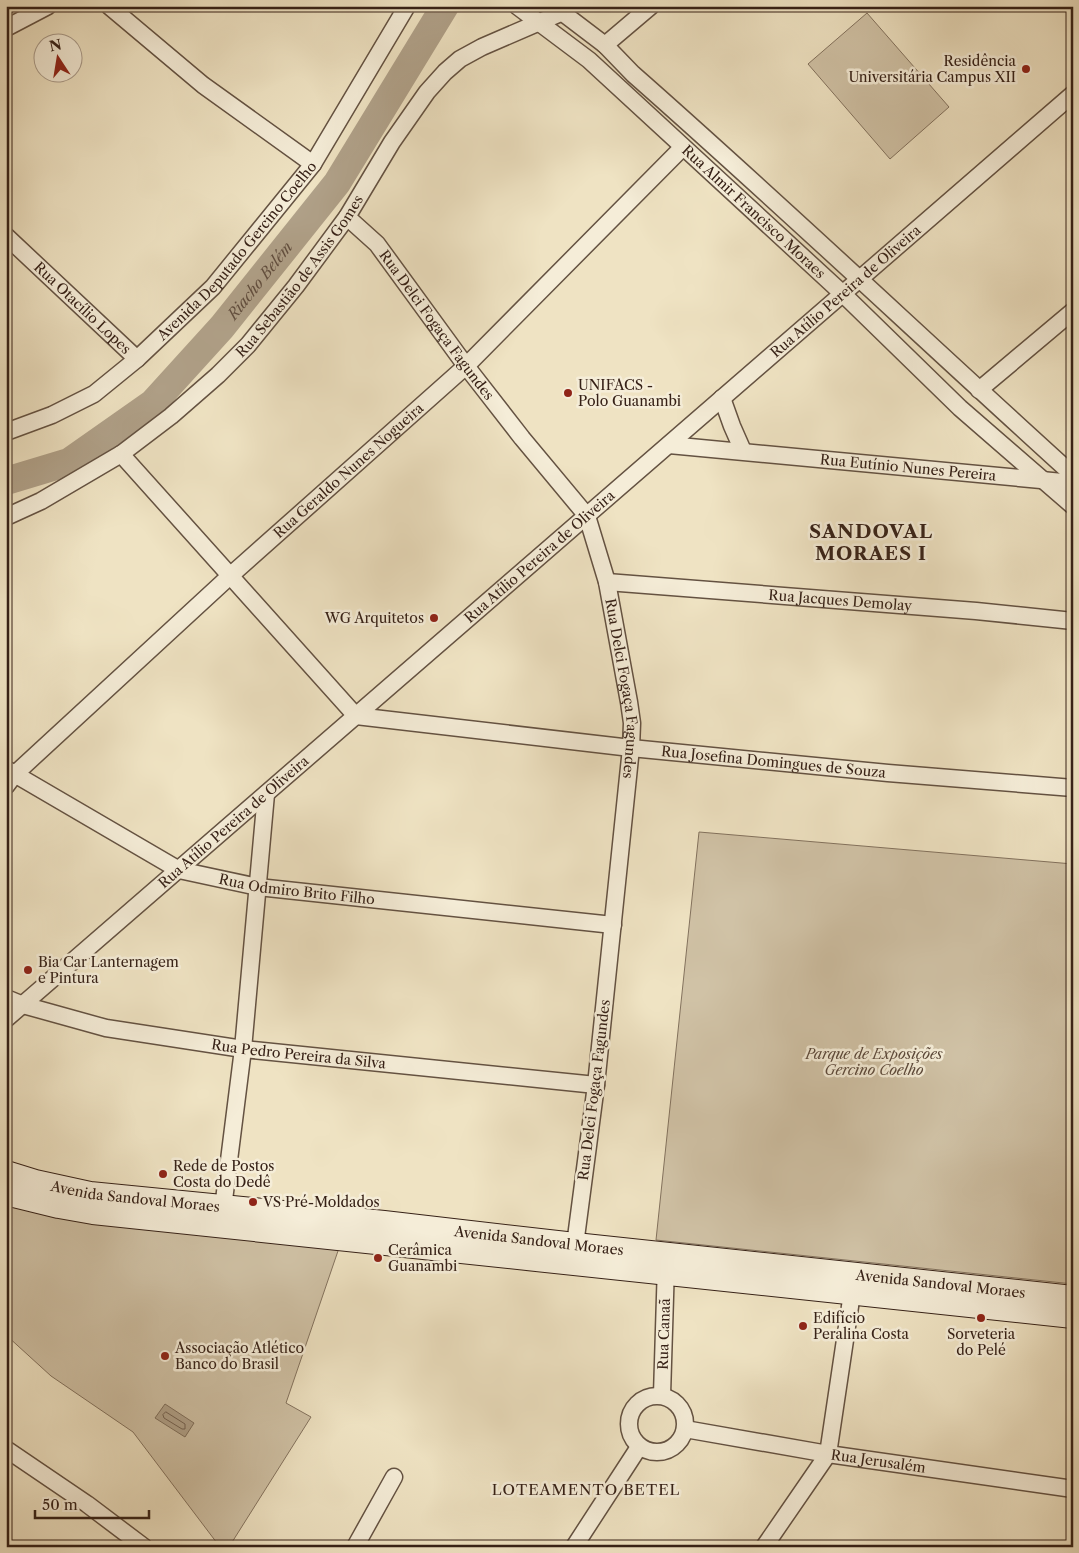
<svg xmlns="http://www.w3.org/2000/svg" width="1079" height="1553" viewBox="0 0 1079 1553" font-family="'Libre Caslon Text',serif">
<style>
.green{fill:#d0c2a6;stroke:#83725e}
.water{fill:#b0a189;stroke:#7f6e5b}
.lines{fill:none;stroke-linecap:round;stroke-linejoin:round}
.shore{stroke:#736150;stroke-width:1}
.river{stroke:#b0a189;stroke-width:28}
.minor-casing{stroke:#645242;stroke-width:19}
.secondary-casing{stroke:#362117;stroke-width:26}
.minor{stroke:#f5edd8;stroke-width:16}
.secondary{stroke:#f5edd8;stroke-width:24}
.poi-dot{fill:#8f2418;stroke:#f5edd8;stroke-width:2}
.labels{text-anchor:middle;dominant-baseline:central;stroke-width:5;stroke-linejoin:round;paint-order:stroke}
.poi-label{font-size:14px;fill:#362117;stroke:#f5edd8;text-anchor:start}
.street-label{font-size:14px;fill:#362117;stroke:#f5edd8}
.park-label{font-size:14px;font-style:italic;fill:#5c493b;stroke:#f5edd8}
.water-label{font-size:15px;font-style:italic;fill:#614e3f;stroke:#f5edd8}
.neighbourhood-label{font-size:15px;letter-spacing:1px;fill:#362117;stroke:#f5edd8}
.district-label{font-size:19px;font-weight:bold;letter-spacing:1px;fill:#362117;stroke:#f5edd8}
</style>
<rect width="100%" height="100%" fill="#efe3c3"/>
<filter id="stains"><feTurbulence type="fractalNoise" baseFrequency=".004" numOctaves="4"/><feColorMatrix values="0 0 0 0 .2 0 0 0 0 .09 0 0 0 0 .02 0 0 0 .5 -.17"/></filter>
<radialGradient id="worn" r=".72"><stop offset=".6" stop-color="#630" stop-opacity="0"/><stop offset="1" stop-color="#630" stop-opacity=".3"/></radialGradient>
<g class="green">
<polygon points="867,13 949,107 890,159 808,64"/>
<polygon points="699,832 1073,864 1073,1284 656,1240"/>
<polygon points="6,1204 339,1248 286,1403 311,1417 229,1547 220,1547 133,1432 51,1376 6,1335"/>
</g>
<polygon class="water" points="165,1404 194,1423 185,1437 155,1418"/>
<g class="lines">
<polygon class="shore" points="166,1412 185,1424 185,1429 182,1429 164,1418 163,1415"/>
<path class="river" id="s1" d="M6 481 69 462 153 403 222 327 337 183 445 6"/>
<g class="minor-casing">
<g id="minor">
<polyline points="109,6 203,85 313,164"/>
<path id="s2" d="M517 6 589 60 843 294 960 408 1073 506"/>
<path d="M555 7 605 45 633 74C782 205 926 342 1073 475"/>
<polyline points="6,28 48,6"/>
<polyline points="605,45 651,6"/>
<path id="s3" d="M347 217 377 244 466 366 522 438 587 516 607 582 629 702 632 723 631 748 596 1085 575 1245"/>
<path id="s4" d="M6 236 137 359"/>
<polyline points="979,390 1073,311"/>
<polyline points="722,398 732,426 743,451"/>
<path id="s5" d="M6 432 52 415 94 394 137 359 213 287 313 164 407 6"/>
<path id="s6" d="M669 445 1073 483"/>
<path id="s7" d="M121 454 356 716 631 748 888 773 1073 788"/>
<path id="s8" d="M6 517 41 501 121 454 171 416 218 375 248 345 296 286 347 217 392 142 427 92 445 72 460 59 482 47 563 12"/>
<path id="s9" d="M607 582 976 611 1073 621"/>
<path id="s10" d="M6 769 179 870 258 887 613 925"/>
<path id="s11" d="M6 786 15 774 231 575 466 366 683 147"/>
<path id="s12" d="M6 998 23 1005 106 1028 243 1049 596 1085"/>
<path id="s13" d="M6 1019 1073 94"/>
<polyline points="223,1208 243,1049 266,794"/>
<path id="s14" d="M662 1395 666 1264"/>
<circle cx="657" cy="1424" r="28"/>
<path id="s15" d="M685 1429 828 1454 1073 1489"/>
<polyline points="6,1449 87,1504 144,1547"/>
<polyline points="355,1547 394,1477"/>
<polyline points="574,1547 639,1447"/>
<polyline points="764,1547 828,1454 852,1293"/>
</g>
</g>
<g class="secondary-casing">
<g id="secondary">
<path id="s16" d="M6 1173 35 1182 90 1194 384 1223 575 1245 1073 1298"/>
<polyline points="6,1193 59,1206 93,1212 1073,1316"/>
</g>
</g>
<use href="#minor" class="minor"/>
<use href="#secondary" class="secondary"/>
</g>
<g class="poi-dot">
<circle cx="1026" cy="69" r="5"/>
<circle cx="568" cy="393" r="5"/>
<circle cx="434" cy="618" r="5"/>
<circle cx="28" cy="970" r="5"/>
<circle cx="163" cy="1174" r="5"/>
<circle cx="253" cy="1202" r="5"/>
<circle cx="378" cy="1258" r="5"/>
<circle cx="981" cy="1318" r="5"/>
<circle cx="803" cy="1326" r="5"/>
<circle cx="165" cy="1356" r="5"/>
</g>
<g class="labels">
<g class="poi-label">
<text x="1016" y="61" text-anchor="end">Residência<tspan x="1016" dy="16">Universitária Campus XII</tspan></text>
<text x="578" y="385">UNIFACS -<tspan x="578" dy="16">Polo Guanambi</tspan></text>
<text x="424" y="618" text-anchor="end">WG Arquitetos</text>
<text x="38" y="962">Bia Car Lanternagem<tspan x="38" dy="16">e Pintura</tspan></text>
<text x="173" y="1166">Rede de Postos<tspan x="173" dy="16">Costa do Dedê</tspan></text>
<text x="263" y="1202">VS Pré-Moldados</text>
<text x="388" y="1250">Cerâmica<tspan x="388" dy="16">Guanambi</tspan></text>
<text x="813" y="1318">Edifício<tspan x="813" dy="16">Peralina Costa</tspan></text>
<text x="981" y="1334" text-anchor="middle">Sorveteria<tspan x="981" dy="16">do Pelé</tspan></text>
<text x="175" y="1348">Associação Atlético<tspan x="175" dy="16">Banco do Brasil</tspan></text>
</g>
<g class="street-label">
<text stroke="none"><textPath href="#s2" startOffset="314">Rua Almir Francisco Moraes</textPath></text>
<text stroke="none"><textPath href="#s5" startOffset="299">Avenida Deputado Gercino Coelho</textPath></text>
<text stroke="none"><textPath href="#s8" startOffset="385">Rua Sebastião de Assis Gomes</textPath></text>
<text stroke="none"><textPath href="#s13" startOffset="1111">Rua Atílio Pereira de Oliveira</textPath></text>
<text stroke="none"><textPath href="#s4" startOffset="105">Rua Otacílio Lopes</textPath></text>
<text stroke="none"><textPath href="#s3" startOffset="141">Rua Delci Fogaça Fagundes</textPath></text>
<text stroke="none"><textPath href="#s6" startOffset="240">Rua Eutínio Nunes Pereira</textPath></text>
<text stroke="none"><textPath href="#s11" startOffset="466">Rua Geraldo Nunes Nogueira</textPath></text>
<text stroke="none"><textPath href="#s13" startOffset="706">Rua Atílio Pereira de Oliveira</textPath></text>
<text stroke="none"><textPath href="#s9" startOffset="234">Rua Jacques Demolay</textPath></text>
<text stroke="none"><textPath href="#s3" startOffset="561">Rua Delci Fogaça Fagundes</textPath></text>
<text stroke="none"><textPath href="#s7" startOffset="772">Rua Josefina Domingues de Souza</textPath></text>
<text stroke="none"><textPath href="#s13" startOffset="301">Rua Atílio Pereira de Oliveira</textPath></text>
<text stroke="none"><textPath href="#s10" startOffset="320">Rua Odmiro Brito Filho</textPath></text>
<text stroke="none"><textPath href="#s12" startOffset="299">Rua Pedro Pereira da Silva</textPath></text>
<text transform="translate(594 1090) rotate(-83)">Rua Delci Fogaça Fagundes</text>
<text stroke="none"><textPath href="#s16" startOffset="132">Avenida Sandoval Moraes</textPath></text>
<text stroke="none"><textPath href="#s16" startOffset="538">Avenida Sandoval Moraes</textPath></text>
<text stroke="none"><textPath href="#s16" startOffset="942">Avenida Sandoval Moraes</textPath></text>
<text stroke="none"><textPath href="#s14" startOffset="61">Rua Canaã</textPath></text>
<text stroke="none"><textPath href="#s15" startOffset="196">Rua Jerusalém</textPath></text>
</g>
<g class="park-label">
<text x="874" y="1054">Parque de Exposições<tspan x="874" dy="16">Gercino Coelho</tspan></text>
</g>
<g class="water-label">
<text stroke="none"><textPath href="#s1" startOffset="331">Riacho Belém</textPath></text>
</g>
<g class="neighbourhood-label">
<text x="586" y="1489">LOTEAMENTO BETEL</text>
</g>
<g class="district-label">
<text x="871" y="531">SANDOVAL<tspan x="871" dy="22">MORAES I</tspan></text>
</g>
</g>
<rect width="1079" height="1553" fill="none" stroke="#efe3c3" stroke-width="25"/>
<rect x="8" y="8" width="1064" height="1538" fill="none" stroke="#362117" stroke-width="2.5"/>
<rect x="12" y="12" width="1054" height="1528" fill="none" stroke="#362117"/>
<g transform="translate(58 58) rotate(348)"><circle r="24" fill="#f5edd8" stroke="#a99b8b"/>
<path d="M0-4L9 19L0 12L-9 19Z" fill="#8f2418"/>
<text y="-8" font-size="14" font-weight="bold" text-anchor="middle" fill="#362117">N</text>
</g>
<path d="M35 1510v8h114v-8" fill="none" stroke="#362117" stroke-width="2.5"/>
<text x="42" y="1510" font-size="15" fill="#362117" stroke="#f5edd8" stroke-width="4" paint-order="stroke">50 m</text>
<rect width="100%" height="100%" filter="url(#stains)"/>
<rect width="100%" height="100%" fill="url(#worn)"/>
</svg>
